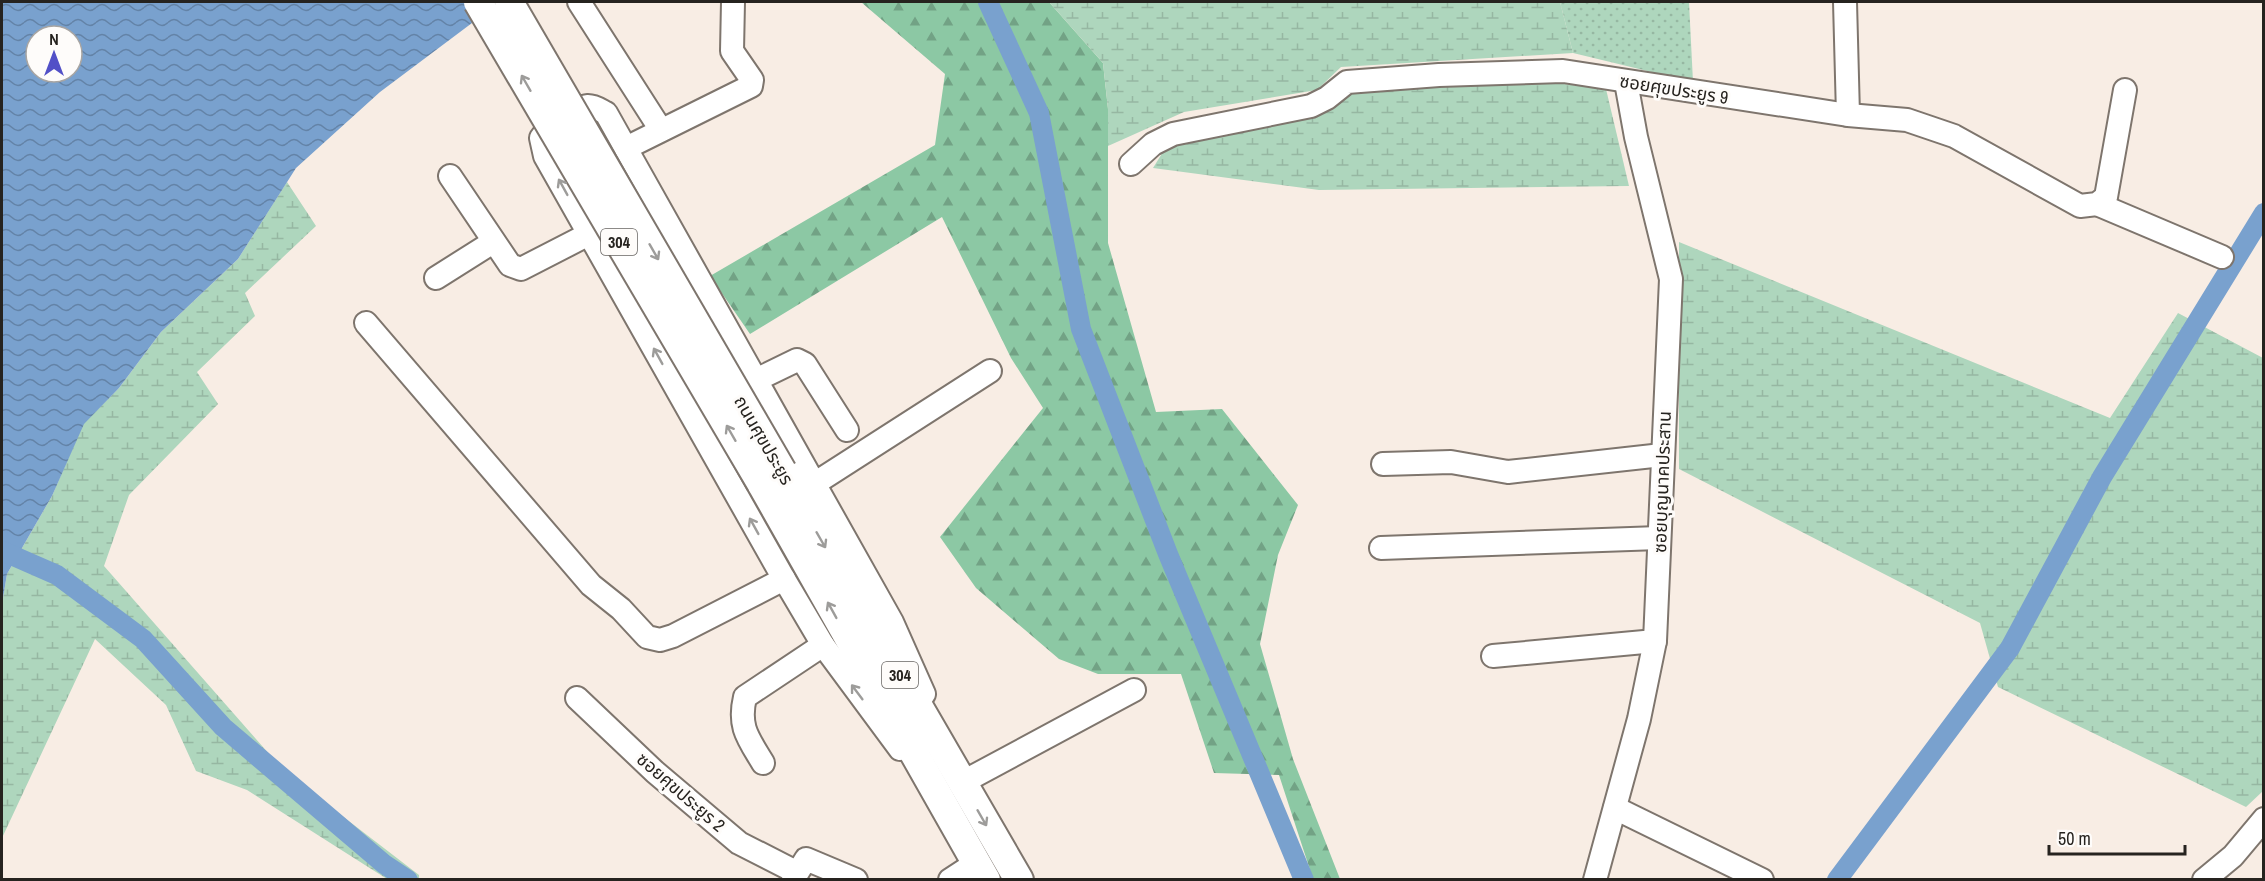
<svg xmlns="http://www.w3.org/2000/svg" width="2265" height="881" viewBox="0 0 2265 881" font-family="'Archivo Narrow','Noto Sans Thai',sans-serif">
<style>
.grass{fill:url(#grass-dots)}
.forest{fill:url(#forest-firs)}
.wetland{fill:url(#wetland-marsh)}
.water{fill:url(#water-waves);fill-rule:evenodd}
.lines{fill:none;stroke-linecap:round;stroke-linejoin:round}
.canal{stroke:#79a1ce;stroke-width:20}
.minor-casing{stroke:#7e756d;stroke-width:26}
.major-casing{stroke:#7e756d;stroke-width:32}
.minor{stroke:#fff;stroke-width:22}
.major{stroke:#fff;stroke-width:28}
.major-bridge-casing{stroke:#7e756d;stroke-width:32;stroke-linecap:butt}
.major-bridge{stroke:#fff;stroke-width:28}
.oneway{stroke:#9d9c9a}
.labels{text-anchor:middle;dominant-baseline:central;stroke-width:6;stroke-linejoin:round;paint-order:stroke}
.shield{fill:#fefcfa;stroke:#676461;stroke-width:1.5}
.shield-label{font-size:16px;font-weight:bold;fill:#26231f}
.street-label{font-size:18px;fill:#26231f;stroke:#fefcfa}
</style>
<defs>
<pattern id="grass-dots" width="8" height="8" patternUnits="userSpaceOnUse" patternTransform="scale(1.5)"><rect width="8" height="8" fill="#aed6bd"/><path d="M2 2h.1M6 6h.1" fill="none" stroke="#96b7a2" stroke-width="1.8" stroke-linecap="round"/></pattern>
<pattern id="forest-firs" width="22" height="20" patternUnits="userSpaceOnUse" patternTransform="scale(1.5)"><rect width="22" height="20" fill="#8cc8a4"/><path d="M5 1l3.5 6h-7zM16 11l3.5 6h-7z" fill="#72a285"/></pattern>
<pattern id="wetland-marsh" width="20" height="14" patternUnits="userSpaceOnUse" patternTransform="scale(1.5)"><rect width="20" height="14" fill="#aed6bd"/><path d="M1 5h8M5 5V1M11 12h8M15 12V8" fill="none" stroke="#96b7a2"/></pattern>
<pattern id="water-waves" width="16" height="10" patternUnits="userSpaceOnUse" patternTransform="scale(1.5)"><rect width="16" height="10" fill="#79a1ce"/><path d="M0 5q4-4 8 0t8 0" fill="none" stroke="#6383a7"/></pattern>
</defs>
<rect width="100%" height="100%" fill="#f8ede4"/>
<polygon class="grass" points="1560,2 1689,2 1693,82 1573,53"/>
<polygon class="forest" points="861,2 1049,2 1103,63 1108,109 1108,243 1156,412 1222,409 1298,505 1278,555 1260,644 1293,759 1340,879 1313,879 1279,775 1214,773 1181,674 1098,674 1059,659 976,588 940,537 1043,408 1011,358 942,217 750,334 710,276 935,145 945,74"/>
<g class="wetland">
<polygon points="1049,2 1560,2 1573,53 1341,67 1317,90 1184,112 1108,146 1108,109 1103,63"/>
<polygon points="1547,82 1606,89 1629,186 1319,190 1153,168 1166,147 1353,91"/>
<polygon points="287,182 316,226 245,293 255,316 197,372 218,404 129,495 104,566 285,772 419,875 419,879 387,879 247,790 196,771 166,705 95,639 2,838 2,604 7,574 52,496 83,424 119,388 161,332 238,259"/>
<polygon points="1679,242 2110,418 2178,313 2263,358 2263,791 2246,807 1998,687 1980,623 1679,469"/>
</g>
<path class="water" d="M2 2H500L380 92 296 168 238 259 161 332 119 388 84 424 52 496 7 574 2 604ZM36 36H72V72H36Z"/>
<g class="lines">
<g class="canal">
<polyline points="988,2 1039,113 1081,329 1168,554 1304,880"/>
<polyline points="2,551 57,575 143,639 223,727 384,864 408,880"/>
<polyline points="1837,880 2010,648 2102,477 2264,213"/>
</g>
<g class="minor-casing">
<g id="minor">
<polyline points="579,2 661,130"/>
<polyline points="1845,2 1848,115"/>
<polyline points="626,148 751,86 752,80 732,51 733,2"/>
<polyline points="1131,164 1153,144 1173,134 1311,106 1327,98 1347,82 1439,75 1563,71 1848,115 1907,120 1954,136 2080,206 2097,204 2106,197 2125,90"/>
<polyline points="450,176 510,265 521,269 589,234"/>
<polyline points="2097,204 2222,257"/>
<polyline points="436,278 493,242"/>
<polyline points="366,323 591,585 621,609 647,637 660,640 673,636 784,579"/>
<polyline points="756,380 797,360 805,364 847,430"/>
<polyline points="1383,464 1451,462 1508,472 1662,455"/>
<polyline points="814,484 990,371"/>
<polyline points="1381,548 1659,538"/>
<polyline points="1493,656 1655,641"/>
<polyline points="577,698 655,772 739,843 796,872"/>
<path d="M900 749 823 645 784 579 545 156 541 138C547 128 576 107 588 106 595 106 600 110 606 113L892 622 924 694"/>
<path d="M763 763C748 738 738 727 745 697L823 645"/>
<polyline points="963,782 1134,690"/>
<polyline points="1615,808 1762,880"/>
<polyline points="793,880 806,859 856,880"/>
<polyline points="950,880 976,863"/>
<polyline points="1595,880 1639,719 1655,641 1671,279 1636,137 1626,82"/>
<polyline points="2204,880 2233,856 2264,819"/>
</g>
</g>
<g class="major-casing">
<g id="major">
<polyline points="782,471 1019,880"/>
<polyline points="761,483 986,880"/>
</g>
</g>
<use href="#minor" class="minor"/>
<use href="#major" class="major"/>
<g class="major-bridge-casing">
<g id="major-bridge">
<polyline points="478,2 761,483"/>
<polyline points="509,2 782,471"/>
</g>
</g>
<use href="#major-bridge" class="major-bridge"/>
</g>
<defs><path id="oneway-shaft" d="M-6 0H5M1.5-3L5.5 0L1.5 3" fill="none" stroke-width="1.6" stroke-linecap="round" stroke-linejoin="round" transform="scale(1.5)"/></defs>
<g class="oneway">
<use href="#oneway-shaft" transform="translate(526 83) rotate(-120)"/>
<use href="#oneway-shaft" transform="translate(563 187) rotate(-119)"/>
<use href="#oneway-shaft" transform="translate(654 252) rotate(60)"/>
<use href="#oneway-shaft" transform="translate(658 356) rotate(-119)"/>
<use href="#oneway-shaft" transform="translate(731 433) rotate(-120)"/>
<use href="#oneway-shaft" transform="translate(754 526) rotate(-119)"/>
<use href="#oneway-shaft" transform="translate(821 540) rotate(60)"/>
<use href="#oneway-shaft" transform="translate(832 610) rotate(-119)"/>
<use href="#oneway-shaft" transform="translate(857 692) rotate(-127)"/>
<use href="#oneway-shaft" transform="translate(982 818) rotate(60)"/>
</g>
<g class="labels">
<g class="shield">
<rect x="601" y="229" width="36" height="26" rx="4.5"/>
<rect x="882" y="662" width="36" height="26" rx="4.5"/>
</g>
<g class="shield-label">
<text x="619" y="242">304</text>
<text x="900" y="675">304</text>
</g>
<g class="street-label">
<text transform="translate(1674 89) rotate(9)">ซอยศุขประยูร 9</text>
<text transform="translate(764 440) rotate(60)">ถนนศุขประยูร</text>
<text transform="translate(1662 482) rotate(-88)">ซอยบุญนาคประสาน</text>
<text transform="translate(681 792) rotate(41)">ซอยศุขประยูร 2</text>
</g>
</g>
<rect width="2265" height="881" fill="none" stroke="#26231f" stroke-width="6"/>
<g transform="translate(54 54)"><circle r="28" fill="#fefcfa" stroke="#a8a5a2" stroke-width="1.5"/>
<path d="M0-4.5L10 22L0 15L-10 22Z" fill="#5250c7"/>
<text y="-9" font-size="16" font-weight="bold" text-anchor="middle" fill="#26231f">N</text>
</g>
<path d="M2049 845v9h136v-9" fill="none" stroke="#26231f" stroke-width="3"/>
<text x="2058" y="845" font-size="18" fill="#26231f" stroke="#fefcfa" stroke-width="4.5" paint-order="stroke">50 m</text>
</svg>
